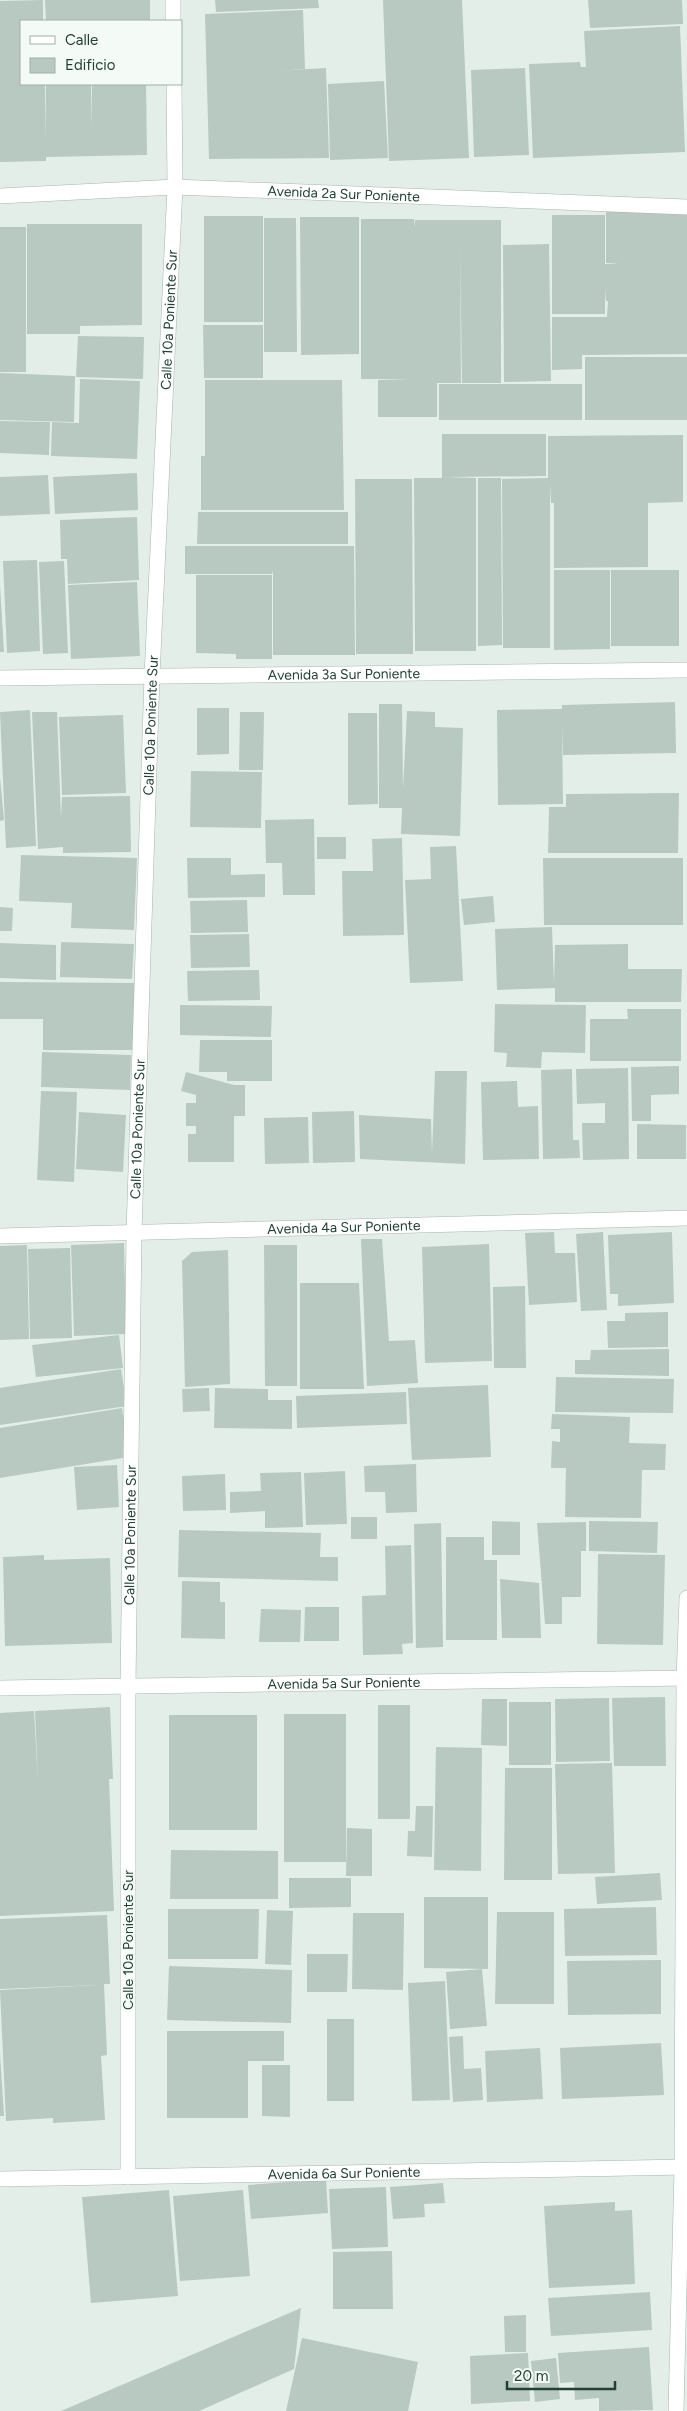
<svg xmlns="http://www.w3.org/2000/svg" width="687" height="2411" viewBox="0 0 687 2411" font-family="Figtree,sans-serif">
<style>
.building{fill:#b8c9c1}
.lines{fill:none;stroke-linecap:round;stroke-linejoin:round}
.minor-casing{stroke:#a5b6af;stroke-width:16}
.minor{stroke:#fff;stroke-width:15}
.labels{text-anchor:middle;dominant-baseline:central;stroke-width:4.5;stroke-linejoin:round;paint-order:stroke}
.street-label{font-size:14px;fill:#224036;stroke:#f4faf6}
</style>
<rect width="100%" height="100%" fill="#e3eee8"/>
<g class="building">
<polygon points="43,0 43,21 21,21 21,84 45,84 46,141 46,84 91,84 92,128 92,84 146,84 147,155 46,157 46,161 0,162 0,1"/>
<polygon points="45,0 150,0 150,21 46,21"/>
<polygon points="215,0 318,0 319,8 216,12"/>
<polygon points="383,0 462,0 469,158 389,161"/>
<polygon points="588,0 682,0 683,24 590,28"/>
<polygon points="303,10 305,69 275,71 326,68 329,158 209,159 205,14"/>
<polygon points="680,26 685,152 533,158 529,64 580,62 581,67 586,67 584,31"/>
<polygon points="525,68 529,155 474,157 471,70"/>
<polygon points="384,81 388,158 330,160 328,84"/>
<polygon points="606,212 687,212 687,354 582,355 582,369 552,370 552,317 607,317 608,301 606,301 605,289 605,314 552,314 552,215 605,215 605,264 619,264 606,263"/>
<rect x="204" y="216" width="59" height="106"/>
<polygon points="300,217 359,217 359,354 301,355"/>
<polygon points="264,218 296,218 297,352 264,352"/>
<polygon points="361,219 414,219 414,228 415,220 501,220 501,383 462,383 460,246 461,383 437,383 437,417 378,417 378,380 410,379 361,379"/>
<polygon points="27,224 142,224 142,325 80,326 80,334 27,334"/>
<rect x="0" y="227" width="26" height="145"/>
<polygon points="549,244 551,381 504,382 503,245"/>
<polygon points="203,325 263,325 263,378 204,378"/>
<polygon points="78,336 144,337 143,379 76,377"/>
<rect x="585" y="357" width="102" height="63"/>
<polygon points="0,373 75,376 74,422 0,420"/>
<polygon points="80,379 140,381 137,459 51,456 52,422 79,423"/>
<polygon points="205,380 342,380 344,510 201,510 201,456 205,456"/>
<rect x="439" y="384" width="143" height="36"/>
<polygon points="0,421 50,422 49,455 0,453"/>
<polygon points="442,434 546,434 546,476 445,477 476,478 476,651 415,651 414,478 442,478"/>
<polygon points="683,435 683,502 648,503 648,567 554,568 554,503 551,503 550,484 550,648 503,648 502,479 548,478 548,436"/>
<polygon points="137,473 138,510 55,514 53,477"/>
<polygon points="48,475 50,514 0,516 0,477"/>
<polygon points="478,478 501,478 502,645 478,646"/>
<polygon points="355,479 412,479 413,654 356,654"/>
<polygon points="198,512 348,512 348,544 197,544"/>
<polygon points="137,517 139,580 68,584 67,559 61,559 60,520"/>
<polygon points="185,546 354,546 355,655 273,655 273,571 272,574 185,574"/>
<polygon points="37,560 40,651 7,653 3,561"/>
<polygon points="64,561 68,653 43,654 39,562"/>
<polygon points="554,570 610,570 610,649 554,650"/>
<rect x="611" y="570" width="68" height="76"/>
<polygon points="196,575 272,575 272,659 236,659 236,654 196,653"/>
<polygon points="137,582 140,656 71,659 68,585"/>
<polygon points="0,585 4,652 0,652"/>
<polygon points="675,702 676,753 563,755 562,725 563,804 498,805 497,710 562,709 562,705"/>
<polygon points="379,704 402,704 403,789 407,711 435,712 435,727 463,728 460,836 401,834 402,808 379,808"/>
<polygon points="197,708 229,708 229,754 197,755"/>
<polygon points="30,710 36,846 6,848 0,712"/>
<polygon points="32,712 57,712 61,817 62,797 130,796 131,852 63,853 63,847 38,849"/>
<polygon points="240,712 264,712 263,770 239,770"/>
<polygon points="348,713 377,713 378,804 348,805"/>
<polygon points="123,715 126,793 62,795 59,717"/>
<polygon points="191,771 262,772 261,828 190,827"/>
<polygon points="0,777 4,820 0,821"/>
<polygon points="679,793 678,853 548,853 549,807 566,807 566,794"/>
<polygon points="314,819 315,895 283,895 282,863 266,863 265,820"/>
<rect x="317" y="837" width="29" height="22"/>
<polygon points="402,838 404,935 343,936 342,871 373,871 372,839"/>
<polygon points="456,846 463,981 410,983 405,880 431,879 430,847"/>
<polygon points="21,855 137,858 134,930 71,928 72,903 19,901"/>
<polygon points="187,858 231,858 231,875 265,874 265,897 188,898"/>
<polygon points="543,858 683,858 683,925 544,925"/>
<polygon points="493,896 495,922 464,925 461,899"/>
<polygon points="247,900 248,932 191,933 190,901"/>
<polygon points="0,907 13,908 12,931 0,931"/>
<polygon points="552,927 554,984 555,945 628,944 628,969 682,969 681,1002 555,1002 555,988 497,990 495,929"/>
<polygon points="249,934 250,967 191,968 190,935"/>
<polygon points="61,942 134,944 132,979 60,977"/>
<polygon points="0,943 56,945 56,980 0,978"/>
<polygon points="259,970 260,1000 188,1001 187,971"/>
<polygon points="0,982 135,983 135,1050 43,1050 43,1019 0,1019"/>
<polygon points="495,1004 586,1005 585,1053 542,1052 541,1068 506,1067 507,1053 494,1052"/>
<polygon points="180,1005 272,1006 271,1037 180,1035"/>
<polygon points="627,1009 681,1009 681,1061 590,1061 590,1019 628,1019"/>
<polygon points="200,1040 272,1040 272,1081 227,1081 227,1072 199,1072"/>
<polygon points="42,1052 131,1055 130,1090 41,1087"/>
<polygon points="679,1066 679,1094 651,1095 651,1121 632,1121 631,1067"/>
<polygon points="628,1068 629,1159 583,1160 582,1123 605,1123 605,1103 577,1104 576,1069"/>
<polygon points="572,1069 573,1140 579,1140 580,1158 543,1159 541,1070"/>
<polygon points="435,1071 467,1071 465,1164 360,1159 359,1115 431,1119 432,1154"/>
<polygon points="186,1072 234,1085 245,1085 245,1116 234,1116 234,1162 188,1162 188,1134 196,1134 196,1126 186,1126 186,1103 196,1103 196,1095 181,1091"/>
<polygon points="517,1081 518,1107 538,1106 539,1159 483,1160 481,1082"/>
<polygon points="41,1091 77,1092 74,1182 37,1180"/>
<polygon points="354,1111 355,1162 313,1163 312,1112"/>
<polygon points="79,1112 126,1115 123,1172 76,1169"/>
<polygon points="308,1117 309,1163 265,1164 264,1118"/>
<polygon points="637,1124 686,1125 686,1159 637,1159"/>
<polygon points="554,1232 555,1253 575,1253 577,1302 529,1305 525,1233"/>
<polygon points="603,1232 607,1310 581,1311 576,1234"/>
<polygon points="672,1232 674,1303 618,1306 618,1294 610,1294 608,1235"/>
<polygon points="361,1239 382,1239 389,1341 415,1340 418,1383 367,1386"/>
<polygon points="124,1243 126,1334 74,1336 71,1245"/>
<polygon points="489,1244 492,1361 425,1363 422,1247"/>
<polygon points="27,1245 29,1339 0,1340 0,1246"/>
<polygon points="264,1245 297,1245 297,1386 265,1386"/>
<polygon points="70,1248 72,1338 30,1339 28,1249"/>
<polygon points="228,1250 230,1384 185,1387 182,1261 192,1252"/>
<polygon points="300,1283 359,1283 364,1389 300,1389"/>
<polygon points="525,1286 526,1368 494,1368 493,1287"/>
<polygon points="668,1312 668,1347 608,1348 607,1321 625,1321 625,1313"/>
<polygon points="119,1335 123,1368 36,1377 32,1345"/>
<polygon points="669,1349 669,1376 575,1374 575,1360 590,1360 591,1350"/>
<polygon points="121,1369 127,1406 0,1425 0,1388"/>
<polygon points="556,1377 674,1379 673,1413 555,1412"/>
<polygon points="488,1385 491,1457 412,1460 408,1388"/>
<polygon points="209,1388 210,1411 183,1412 182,1389"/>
<polygon points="215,1388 268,1389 268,1400 292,1400 292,1429 214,1428"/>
<polygon points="406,1392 407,1424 297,1428 296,1396"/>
<polygon points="122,1408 129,1457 0,1478 0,1428"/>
<polygon points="552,1414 630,1417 629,1443 666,1444 665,1470 642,1470 641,1518 565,1517 566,1468 551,1468 552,1441 560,1442 560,1429 551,1429"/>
<polygon points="416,1464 417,1512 386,1513 385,1492 365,1492 364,1466"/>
<polygon points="117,1465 119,1507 77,1510 74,1467"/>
<polygon points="345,1471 347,1524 306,1525 304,1473"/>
<polygon points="301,1472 303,1527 265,1528 265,1511 230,1513 230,1492 261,1491 260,1473"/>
<polygon points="225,1474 226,1510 183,1511 182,1476"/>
<rect x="351" y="1517" width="26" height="22"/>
<polygon points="492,1521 520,1522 520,1555 492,1555"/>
<polygon points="589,1521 658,1522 657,1553 589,1551"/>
<polygon points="586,1522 586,1551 581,1551 581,1597 562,1597 562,1624 545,1624 537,1523"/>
<polygon points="441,1523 443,1647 416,1648 414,1524"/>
<polygon points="179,1530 321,1533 320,1557 338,1557 338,1581 178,1577"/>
<polygon points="446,1537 484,1537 484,1560 497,1560 497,1640 446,1640"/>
<polygon points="411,1545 413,1643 402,1644 403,1654 363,1655 362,1596 386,1595 385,1546"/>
<polygon points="598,1554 665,1555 663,1645 597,1644"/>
<polygon points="44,1555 44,1560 110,1558 112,1643 5,1646 3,1557"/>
<polygon points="500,1579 539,1583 541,1638 502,1638"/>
<polygon points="182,1581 220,1582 220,1602 225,1602 225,1639 181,1638"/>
<polygon points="305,1607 339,1607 339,1641 304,1641"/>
<polygon points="261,1609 301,1610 300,1642 259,1642"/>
<polygon points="665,1697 666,1766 614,1766 612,1698"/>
<polygon points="609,1698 610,1761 556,1762 555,1699"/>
<polygon points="482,1699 507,1699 507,1746 481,1745"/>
<rect x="509" y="1702" width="42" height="63"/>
<rect x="378" y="1705" width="32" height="114"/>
<polygon points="110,1707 113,1779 109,1779 114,1911 0,1916 0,1713 34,1711 38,1782 35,1711"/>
<rect x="284" y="1714" width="62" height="148"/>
<rect x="169" y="1715" width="88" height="115"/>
<polygon points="436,1747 482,1748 481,1871 434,1870"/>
<polygon points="612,1763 615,1873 558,1874 555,1764"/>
<polygon points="505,1768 552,1768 552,1880 504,1880"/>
<polygon points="416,1806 433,1806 432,1857 407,1856 408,1831 415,1831"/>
<polygon points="347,1828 372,1829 372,1876 346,1876"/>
<polygon points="171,1850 278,1851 278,1899 170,1899"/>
<polygon points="660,1873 662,1900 597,1904 595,1877"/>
<polygon points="289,1878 351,1878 351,1907 289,1908"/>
<polygon points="424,1897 488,1897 488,1969 424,1968"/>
<polygon points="656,1907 657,1955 565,1956 564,1909"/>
<polygon points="168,1909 259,1909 258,1959 168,1959"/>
<polygon points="267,1910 293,1911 291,1965 265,1964"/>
<polygon points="497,1912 554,1912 554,2004 495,2004"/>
<polygon points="353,1913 404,1913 403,1990 352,1989"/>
<polygon points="107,1915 110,1984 104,1984 107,2055 101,2056 105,2120 53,2123 53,2118 6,2121 0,1990 98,1985 0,1989 0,1919"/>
<polygon points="307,1954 348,1954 347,1992 307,1992"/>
<polygon points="661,1960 661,2014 568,2015 567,1961"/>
<polygon points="169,1966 292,1970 291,2023 167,2020"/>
<polygon points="482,1969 487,2026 450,2029 446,1972"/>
<polygon points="445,1981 450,2100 412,2101 408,1983"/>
<rect x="327" y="2019" width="27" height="82"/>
<polygon points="167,2031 284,2031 284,2061 248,2061 248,2118 167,2118"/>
<polygon points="463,2036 464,2069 481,2068 483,2100 453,2102 449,2037"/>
<polygon points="661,2043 664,2095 562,2099 560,2048"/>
<polygon points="540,2048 543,2099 487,2102 485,2051"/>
<polygon points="0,2053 4,2116 0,2116"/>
<polygon points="262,2065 290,2065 290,2117 262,2116"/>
<polygon points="326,2179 328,2213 251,2219 248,2185"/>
<polygon points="443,2183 445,2203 424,2204 425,2217 393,2219 390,2187"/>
<polygon points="386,2187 388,2247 332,2249 329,2189"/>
<polygon points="169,2190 178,2296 91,2303 82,2197"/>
<polygon points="243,2190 250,2276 180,2281 173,2196"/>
<polygon points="615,2202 615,2211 632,2210 635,2284 549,2288 544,2206"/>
<polygon points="392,2251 393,2309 333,2309 333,2252"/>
<polygon points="650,2292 652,2330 551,2336 548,2298"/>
<polygon points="301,2308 294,2369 199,2411 61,2411"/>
<polygon points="526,2315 526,2352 505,2352 504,2316"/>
<polygon points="302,2338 418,2362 408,2411 286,2411"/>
<polygon points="649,2347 653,2410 599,2411 599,2398 575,2400 574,2382 560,2383 558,2353"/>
<polygon points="528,2353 530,2401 471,2404 470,2356"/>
<polygon points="556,2358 560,2399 535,2402 531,2361"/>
</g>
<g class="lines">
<g class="minor-casing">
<g id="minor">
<polyline points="173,0 173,21"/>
<path id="s1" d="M0 196 175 187 687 207"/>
<path id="s2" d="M0 678 687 670"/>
<path id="s3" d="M0 1236 687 1218"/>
<path id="s4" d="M0 1688 687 1678"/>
<path id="s5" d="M128 2177V1686L134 1232 152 676 175 187 174 84"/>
<path id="s6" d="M0 2179 687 2167"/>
<polyline points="676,2411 682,2167 684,1678 687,1598"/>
</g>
</g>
<use href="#minor" class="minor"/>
</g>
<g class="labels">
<g class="street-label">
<text stroke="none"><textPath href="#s1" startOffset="344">Avenida 2a Sur Poniente</textPath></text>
<text stroke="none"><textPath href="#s5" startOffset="1858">Calle 10a Poniente Sur</textPath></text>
<text stroke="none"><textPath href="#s2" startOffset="344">Avenida 3a Sur Poniente</textPath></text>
<text stroke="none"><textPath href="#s5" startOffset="1452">Calle 10a Poniente Sur</textPath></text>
<text stroke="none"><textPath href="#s5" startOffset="1048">Calle 10a Poniente Sur</textPath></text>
<text stroke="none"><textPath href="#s3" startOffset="344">Avenida 4a Sur Poniente</textPath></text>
<text stroke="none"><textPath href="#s5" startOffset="642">Calle 10a Poniente Sur</textPath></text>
<text stroke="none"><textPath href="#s4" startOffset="344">Avenida 5a Sur Poniente</textPath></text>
<text transform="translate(128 1940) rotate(-90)">Calle 10a Poniente Sur</text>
<text stroke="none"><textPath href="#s6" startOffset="344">Avenida 6a Sur Poniente</textPath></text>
</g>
</g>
<rect x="20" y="20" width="162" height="65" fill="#f4faf6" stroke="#a0b0a9"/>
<rect x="30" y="36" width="25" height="8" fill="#ffffff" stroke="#a0b0a9"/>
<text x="65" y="45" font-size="15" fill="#224036">Calle</text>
<rect x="30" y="58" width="25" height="15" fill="#b8c9c1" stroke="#a0b0a9"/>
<text x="65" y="70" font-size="15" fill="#224036">Edificio</text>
<path d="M507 2381v8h108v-8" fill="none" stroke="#224036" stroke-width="2.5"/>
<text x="514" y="2381" font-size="15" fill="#224036" stroke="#f4faf6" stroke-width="4" paint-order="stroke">20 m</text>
</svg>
